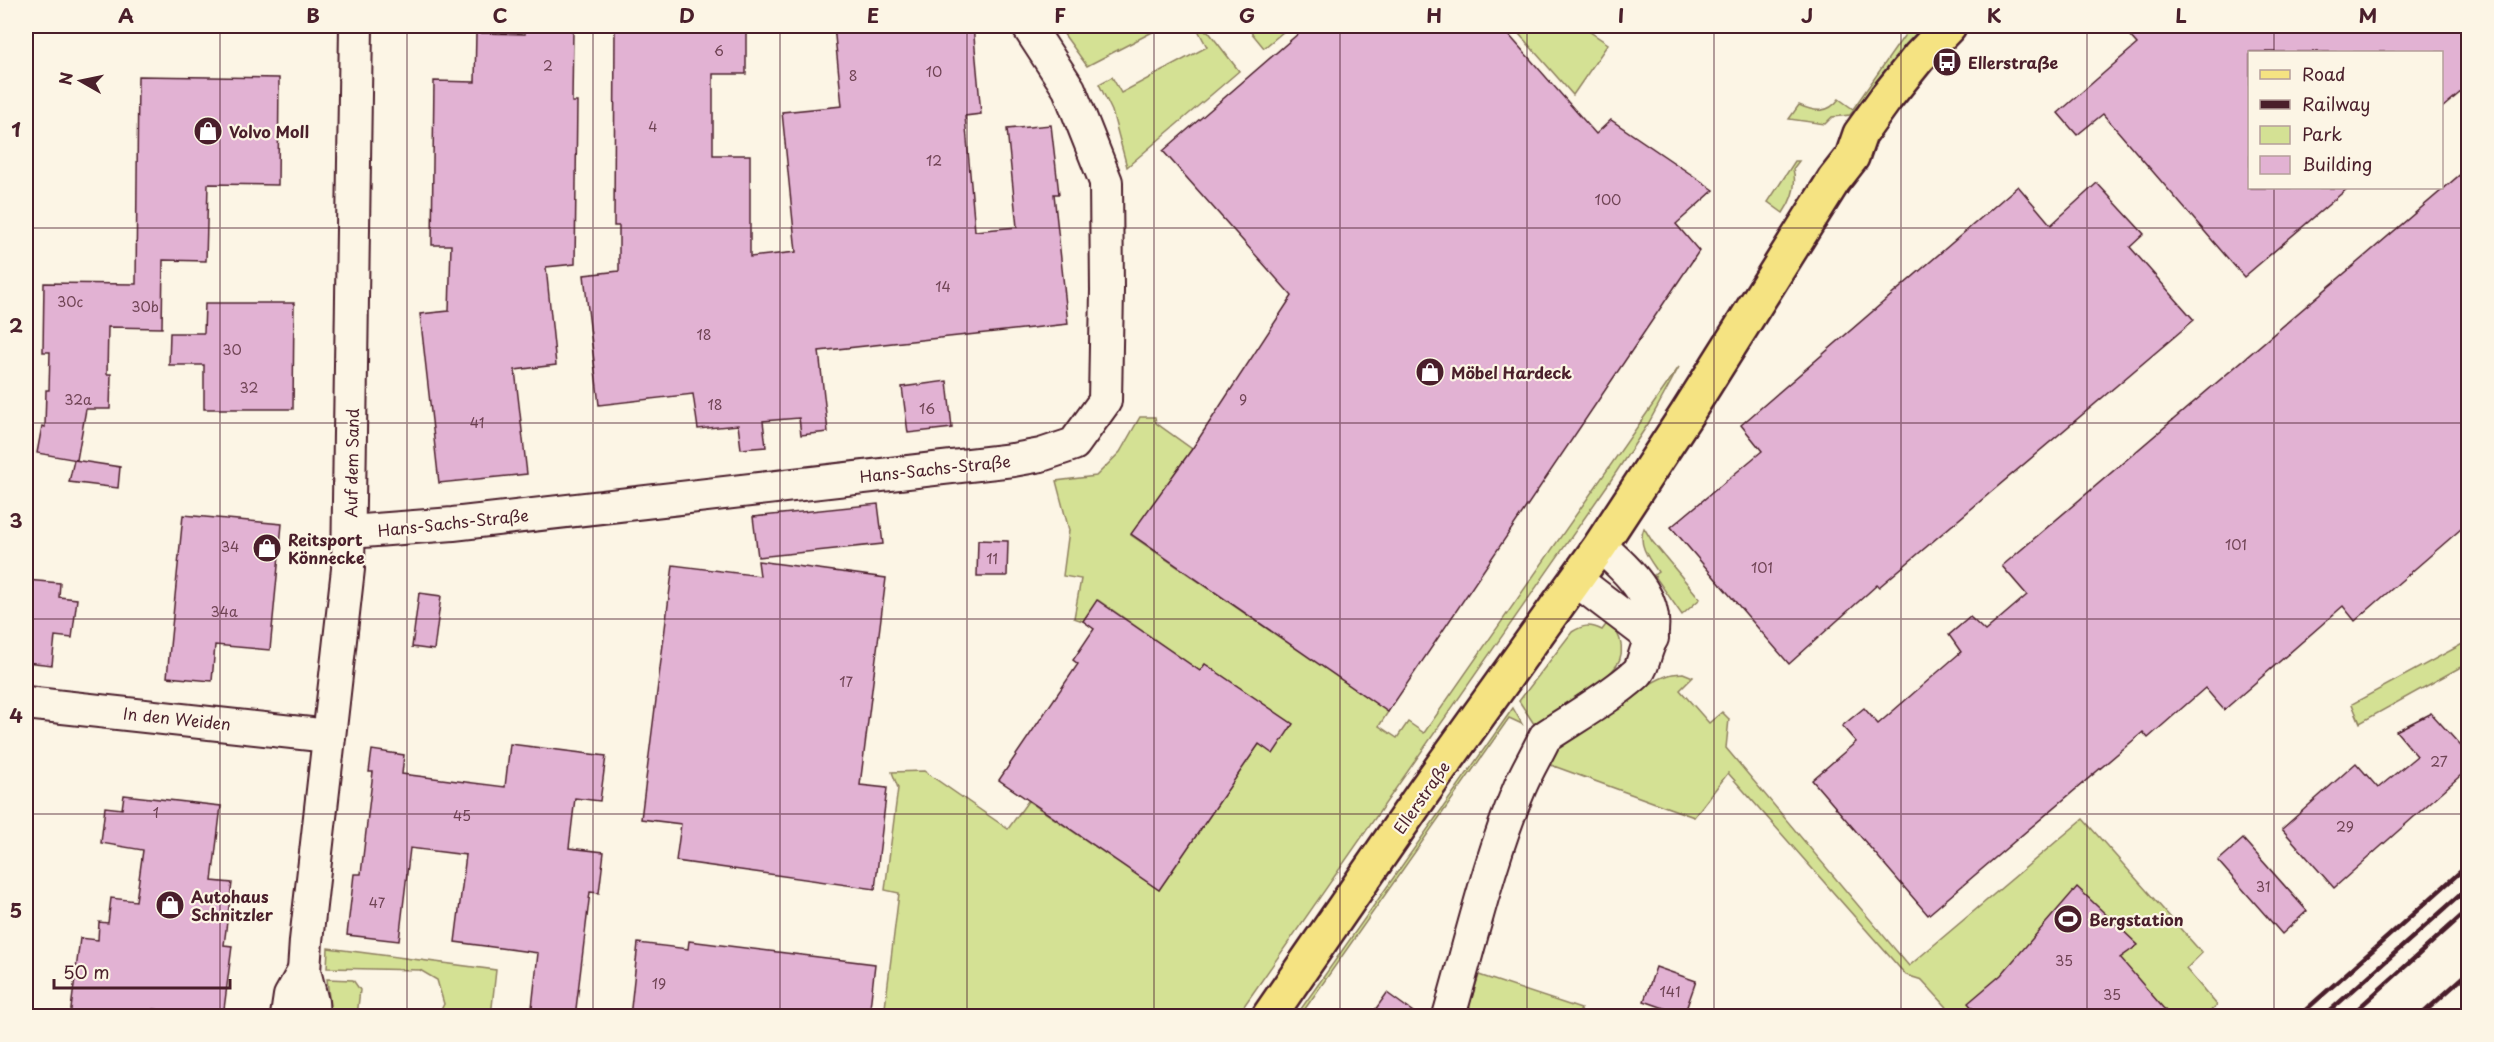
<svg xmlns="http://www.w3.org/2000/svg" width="2494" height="1042" viewBox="0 0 2494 1042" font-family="'Playpen Sans',sans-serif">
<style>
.green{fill:#d4e194;stroke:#8f8060;stroke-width:1.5}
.building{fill:#e2b2d3;stroke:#4a1f2b;stroke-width:1.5}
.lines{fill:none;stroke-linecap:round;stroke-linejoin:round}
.minor-casing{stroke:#4a1f2b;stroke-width:36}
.major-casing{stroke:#4a1f2b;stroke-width:38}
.minor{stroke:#fcf5e5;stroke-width:32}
.major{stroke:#f5e382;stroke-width:33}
.rail{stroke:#4a1f2b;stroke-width:4.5}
.grid{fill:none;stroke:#4a1f2b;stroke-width:1.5;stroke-opacity:0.55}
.labels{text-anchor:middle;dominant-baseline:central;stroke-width:4.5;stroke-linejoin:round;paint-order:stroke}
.number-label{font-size:14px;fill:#704455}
.poi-label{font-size:16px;font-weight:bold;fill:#4a1f2b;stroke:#fcf5e5;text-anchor:start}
.street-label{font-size:16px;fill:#4a1f2b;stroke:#fcf5e5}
.neatline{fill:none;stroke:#4a1f2b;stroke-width:2}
.grid-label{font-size:20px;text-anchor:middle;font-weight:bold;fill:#4a1f2b}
</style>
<rect width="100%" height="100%" fill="#fcf5e5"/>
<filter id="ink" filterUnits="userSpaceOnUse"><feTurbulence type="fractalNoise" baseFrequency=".0167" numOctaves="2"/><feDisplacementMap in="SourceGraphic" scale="12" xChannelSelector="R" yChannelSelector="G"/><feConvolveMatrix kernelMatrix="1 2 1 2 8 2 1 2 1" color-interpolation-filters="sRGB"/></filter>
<g filter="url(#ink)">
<g class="green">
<polygon points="1058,26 1164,26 1087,66"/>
<polygon points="1246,26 1290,26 1264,48"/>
<polygon points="1512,26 1581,26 1608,44 1573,95"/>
<path d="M1911 26H1922L1850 115 1832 117 1825 124 1789 119 1799 105C1815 112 1828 114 1839 99L1853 109Z"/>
<polygon points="1198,30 1208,31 1239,71 1127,167 1112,111 1099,84 1112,77 1121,93 1207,47"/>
<path d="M1795 161H1799L1793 169C1797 184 1792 200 1783 213L1768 202Z"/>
<polygon points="1679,367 1648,424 1611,480 1237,1016 884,1016 899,893 885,890 898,788 892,772 924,771 1008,829 1028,801 1159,890 1259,744 1273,753 1292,724 1205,664 1200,671 1098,600 1083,621 1074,618 1081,579 1063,576 1069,530 1056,481 1096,476 1120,452 1140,417 1155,417 1156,423 1192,449 1131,535 1388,712 1379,726 1397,738 1408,722 1424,733"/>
<path d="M1644 528 1652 541 1700 599 1682 615 1654 575 1658 572C1649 559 1637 544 1644 528Z"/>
<path d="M1608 622C1623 635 1627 656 1612 671 1592 693 1558 704 1536 727L1519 701 1572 632C1583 625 1590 624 1602 630Z"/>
<polygon points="2468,641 2468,663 2360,723 2352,704"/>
<path d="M1683 673 1693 677 1680 690 1709 723 1722 712 1729 719 1726 748 1909 966 2083 819 2202 953 2186 969 2217 1005 2205 1016H1955L1922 980 1906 975 1728 773 1694 817 1548 764C1550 759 1553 753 1557 749 1573 732 1649 681 1669 675 1674 673 1679 674 1683 673Z"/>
<polygon points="1513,708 1522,724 1509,718 1300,1016 1296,1016"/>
<polygon points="328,948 496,970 491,1016 438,1016 444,1004 437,980 420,970 327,968"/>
<polygon points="1479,975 1581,1009 1578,1016 1466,1016"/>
<polygon points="327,979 353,980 360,990 357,1016 331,1016"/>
</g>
<g class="building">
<polygon points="615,26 746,26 746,74 713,74 713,155 750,155 750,257 796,252 782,112 842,106 834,26 973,26 981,114 965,116 975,231 1017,227 1007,129 1051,125 1059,194 1054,194 1068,324 819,351 828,432 801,435 799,418 763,421 766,447 741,449 738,425 698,429 693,394 599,405 584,275 619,271 619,226 614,226"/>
<polygon points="1307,26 1501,26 1596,134 1611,120 1714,190 1676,224 1699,251 1388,712 1131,534 1192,449 1292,296 1163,151"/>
<polygon points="2121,26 2469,26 2469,85 2442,108 2442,52 2250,52 2250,188 2348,188 2244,277 2103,114 2077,135 2058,113 2137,44"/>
<polygon points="525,28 573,29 572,102 577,102 575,264 546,267 556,365 515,370 527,474 439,483 420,314 449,311 451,245 432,245 434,81 475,82 476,33 525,34"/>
<polygon points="138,76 279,78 278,185 208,184 206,261 163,260 162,328 108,327 107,374 111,374 110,409 86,409 77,460 37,453 42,426 45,427 46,390 49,390 50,352 43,352 44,283 136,284"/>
<polygon points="2469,167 2469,522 2355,621 2343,606 2224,710 2205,688 2148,738 2143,732 1928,915 1812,780 1856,742 1842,726 1864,708 1878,724 1961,652 1949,635 1970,617 1985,631 2027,595 2002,566"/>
<polygon points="2097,183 2144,234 2130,247 2194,320 1879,587 1877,585 1789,664 1671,527 1762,451 1741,425 2018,186 2051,225"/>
<polygon points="205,303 294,303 293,409 204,409 204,365 169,365 170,333 204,333"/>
<polygon points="947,381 952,428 908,433 902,387"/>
<polygon points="74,460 120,467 118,488 69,482"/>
<polygon points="878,504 883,544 758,557 753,517"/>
<polygon points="183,515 282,524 270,650 215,645 212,681 167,677"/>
<polygon points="978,540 1008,541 1007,576 977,576"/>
<polygon points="758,561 886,578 860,785 887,788 875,889 676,861 681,824 641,819 673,565 760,576"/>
<polygon points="26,580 60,583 59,597 77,599 72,638 55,636 52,665 26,662"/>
<polygon points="419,593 441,596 434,650 412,647"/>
<polygon points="1097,600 1200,671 1205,664 1293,724 1273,754 1259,744 1159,890 999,780 1078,664 1073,660 1094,629 1083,621"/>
<polygon points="2431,713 2469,755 2469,768 2334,888 2282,829 2356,763 2378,788 2417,756 2396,731"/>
<polygon points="510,744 606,756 600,801 575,798 569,848 604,852 599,893 590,892 575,1017 531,1017 538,953 455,942 466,855 410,848 399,941 347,935 354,874 361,874 373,772 369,772 372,750 404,755 402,774 505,787"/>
<polygon points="124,795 221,806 212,881 232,883 224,945 232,946 223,1017 153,1009 152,1017 70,1017 80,938 98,940 99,922 108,923 111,898 136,901 143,850 101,843 105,807 122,809"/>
<polygon points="2243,839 2307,911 2282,934 2218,861"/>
<polygon points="2077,887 2138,945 2120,958 2171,1017 1980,1017 1968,1003 2001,975"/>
<polygon points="689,941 875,964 869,1017 630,1017 638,943 688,949"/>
<polygon points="1656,967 1696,981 1684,1015 1644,1001"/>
<polygon points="1387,993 1420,1017 1370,1017"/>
</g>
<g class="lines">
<g class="minor-casing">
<g id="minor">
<polyline points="350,532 453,524 1013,460 1041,455 1074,444 1105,401 1107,290 1106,182 1069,89 1028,26"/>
<polyline points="1576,580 1652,638"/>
<polyline points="26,703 329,736"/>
<polyline points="287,1016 290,996 304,971"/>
<polyline points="313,1016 312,1002 304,971 306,941 348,569 356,26"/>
<path d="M1449 1016C1471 940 1489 860 1520 787 1527 770 1537 754 1545 737 1575 717 1609 698 1636 674 1642 669 1644 657 1647 649 1666 604 1631 573 1600 546"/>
</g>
</g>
<g class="major-casing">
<polyline id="major" points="1269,1016 1425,790 1600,546 1686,415 1834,180 1852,157 1860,134 1886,98 1919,57 1949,26"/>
</g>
<use href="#minor" class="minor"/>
<use href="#major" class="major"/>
<g class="rail">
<polyline points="2299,1016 2468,865"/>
<polyline points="2324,1016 2468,888"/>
<polyline points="2350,1016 2468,910"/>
<polyline points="2420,1016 2468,973"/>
</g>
</g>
</g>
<path class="grid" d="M220 26V1016M407 26V1016M593 26V1016M780 26V1016M967 26V1016M1154 26V1016M1340 26V1016M1527 26V1016M1714 26V1016M1901 26V1016M2087 26V1016M2274 26V52M2274 188V1016M26 228H2468M26 423H2468M26 619H2468M26 814H2468"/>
<defs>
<g id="bus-disc" transform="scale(1.5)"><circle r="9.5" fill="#4a1f2b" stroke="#fcf5e5"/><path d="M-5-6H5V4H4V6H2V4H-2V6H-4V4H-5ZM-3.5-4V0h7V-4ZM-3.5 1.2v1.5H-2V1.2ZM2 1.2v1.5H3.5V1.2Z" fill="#fff"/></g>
<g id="shop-disc" transform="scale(1.5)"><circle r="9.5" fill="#4a1f2b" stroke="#fcf5e5"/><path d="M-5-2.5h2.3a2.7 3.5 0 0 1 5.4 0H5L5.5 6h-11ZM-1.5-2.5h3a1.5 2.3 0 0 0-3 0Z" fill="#fff"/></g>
<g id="stadium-disc" transform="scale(1.5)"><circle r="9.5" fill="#4a1f2b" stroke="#fcf5e5"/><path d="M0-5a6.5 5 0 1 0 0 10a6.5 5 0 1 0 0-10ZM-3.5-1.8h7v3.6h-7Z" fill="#fff"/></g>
</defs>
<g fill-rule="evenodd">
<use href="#bus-disc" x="1947" y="62"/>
<use href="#shop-disc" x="208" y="131"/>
<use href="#shop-disc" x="1430" y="372"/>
<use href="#shop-disc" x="267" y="548"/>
<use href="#shop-disc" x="170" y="905"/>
<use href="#stadium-disc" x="2068" y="919"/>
</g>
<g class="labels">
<g class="number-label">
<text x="719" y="50">6</text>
<text x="548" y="65">2</text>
<text x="934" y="71">10</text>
<text x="853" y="75">8</text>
<text x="653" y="126">4</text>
<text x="934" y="160">12</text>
<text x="1608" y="199">100</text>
<text x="943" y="286">14</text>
<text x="70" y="301">30c</text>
<text x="145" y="306">30b</text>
<text x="704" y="334">18</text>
<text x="232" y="349">30</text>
<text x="249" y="387">32</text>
<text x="78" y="399">32a</text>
<text x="1243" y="399">9</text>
<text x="715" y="404">18</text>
<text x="927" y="408">16</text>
<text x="477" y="422">41</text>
<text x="2236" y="544">101</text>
<text x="230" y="546">34</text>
<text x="992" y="558">11</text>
<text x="1762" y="567">101</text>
<text x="224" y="611">34a</text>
<text x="846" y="681">17</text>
<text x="2439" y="761">27</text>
<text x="156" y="812">1</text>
<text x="462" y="815">45</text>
<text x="2345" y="826">29</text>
<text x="2263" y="886">31</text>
<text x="377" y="902">47</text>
<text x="2064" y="960">35</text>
<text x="659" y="983">19</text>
<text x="1670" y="991">141</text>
<text x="2112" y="994">35</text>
</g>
<g class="poi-label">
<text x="1968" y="62">Ellerstraße</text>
<text x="229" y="131">Volvo Moll</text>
<text x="1451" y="372">Möbel Hardeck</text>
<text x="288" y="539">Reitsport<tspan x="288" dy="18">Könnecke</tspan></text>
<text x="191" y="896">Autohaus<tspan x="191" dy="18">Schnitzler</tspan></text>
<text x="2089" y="919">Bergstation</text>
</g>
<g class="street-label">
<text transform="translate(351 463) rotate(-89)">Auf dem Sand</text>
<text transform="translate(935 468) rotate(-6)">Hans-Sachs-Straße</text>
<text transform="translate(453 522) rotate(-6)">Hans-Sachs-Straße</text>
<text transform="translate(177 718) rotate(6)">In den Weiden</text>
<text transform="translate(1421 797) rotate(-55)">Ellerstraße</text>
</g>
</g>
<rect width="2494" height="1042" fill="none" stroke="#fcf5e5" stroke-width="66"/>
<rect x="2248" y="51" width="195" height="138" fill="#fcf5e5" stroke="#b59f9b" stroke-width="1.5"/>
<rect x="2260" y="70" width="30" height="9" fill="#f5e382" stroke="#b59f9b" stroke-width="1.5"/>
<text x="2302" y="81" font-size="18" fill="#4a1f2b">Road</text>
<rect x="2260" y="100" width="30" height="9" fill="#4a1f2b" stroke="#b59f9b" stroke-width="1.5"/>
<text x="2302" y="111" font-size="18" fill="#4a1f2b">Railway</text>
<rect x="2260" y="126" width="30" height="18" fill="#d4e194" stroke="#b59f9b" stroke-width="1.5"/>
<text x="2302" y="141" font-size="18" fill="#4a1f2b">Park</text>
<rect x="2260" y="156" width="30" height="18" fill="#e2b2d3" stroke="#b59f9b" stroke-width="1.5"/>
<text x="2302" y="171" font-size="18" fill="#4a1f2b">Building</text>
<g transform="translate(81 81) rotate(279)" stroke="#fcf5e5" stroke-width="4.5" paint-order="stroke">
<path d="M0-4.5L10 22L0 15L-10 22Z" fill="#4a1f2b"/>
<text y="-9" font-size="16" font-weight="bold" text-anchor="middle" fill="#4a1f2b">N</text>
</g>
<path d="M54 979v9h176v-9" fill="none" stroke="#4a1f2b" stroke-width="3"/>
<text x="63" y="979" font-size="18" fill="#4a1f2b" stroke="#fcf5e5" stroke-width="4.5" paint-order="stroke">50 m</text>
<rect x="33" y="33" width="2428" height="976" class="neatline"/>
<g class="grid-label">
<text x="126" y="23">A</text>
<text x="313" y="23">B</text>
<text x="500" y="23">C</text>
<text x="687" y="23">D</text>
<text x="873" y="23">E</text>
<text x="1060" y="23">F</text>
<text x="1247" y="23">G</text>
<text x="1434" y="23">H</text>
<text x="1621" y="23">I</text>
<text x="1807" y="23">J</text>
<text x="1994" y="23">K</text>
<text x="2181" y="23">L</text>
<text x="2368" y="23">M</text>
<text x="16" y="137">1</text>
<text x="16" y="333">2</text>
<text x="16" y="528">3</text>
<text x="16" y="723">4</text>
<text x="16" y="918">5</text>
</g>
</svg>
